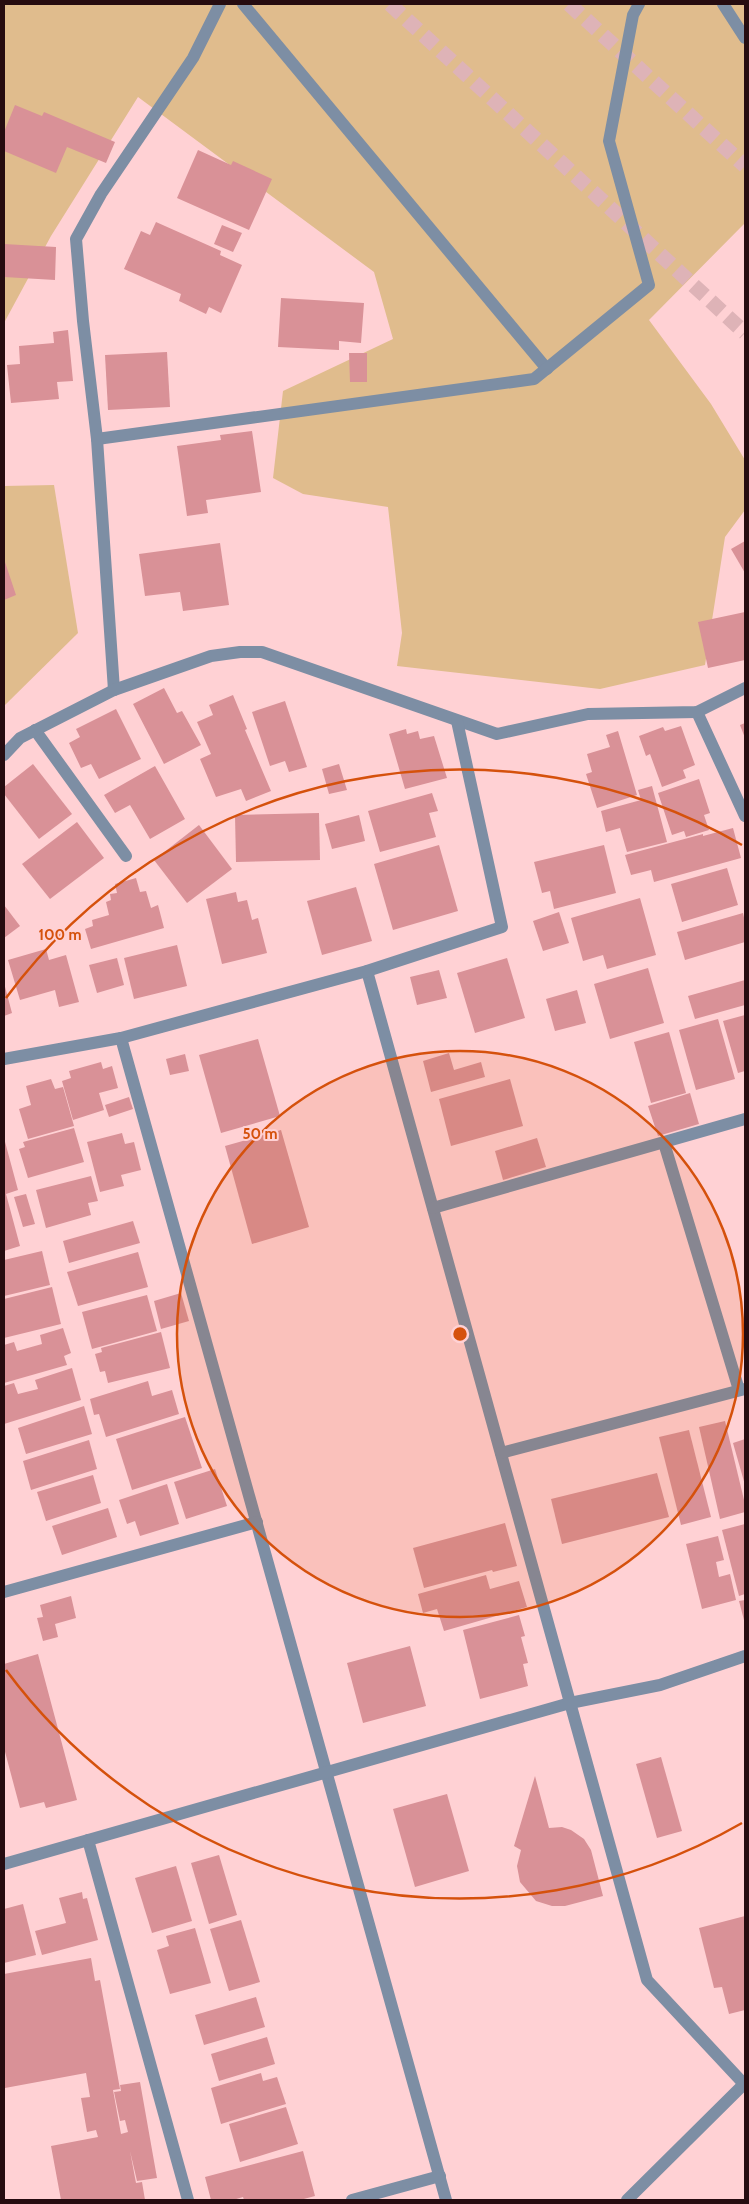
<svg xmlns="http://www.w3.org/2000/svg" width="749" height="2204" viewBox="0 0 749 2204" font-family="Cabin,sans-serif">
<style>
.green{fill:#e0bc8d}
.building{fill:#d99197}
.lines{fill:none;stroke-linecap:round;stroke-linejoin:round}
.highway-tunnel{stroke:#deb3b7;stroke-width:15;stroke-dasharray:15 8;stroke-linecap:butt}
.lane{stroke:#7d8ea4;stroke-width:12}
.street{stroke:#7d8ea4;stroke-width:12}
.ring{fill:none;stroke:#d5510c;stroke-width:2.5}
.centre{fill:#d5510c;stroke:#ffd1d4;stroke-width:2.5}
.ring-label{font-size:15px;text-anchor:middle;font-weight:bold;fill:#d5510c;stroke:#ffd1d4;stroke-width:4;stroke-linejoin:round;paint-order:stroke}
</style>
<rect width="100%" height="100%" fill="#ffd1d4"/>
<g class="green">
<polygon points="4,4 745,4 745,223 649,320 711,404 745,460 745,510 725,537 705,665 600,689 397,666 402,633 388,507 303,494 273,478 283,391 393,339 374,272 138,97 51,236 4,323"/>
<polygon points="54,485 78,633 4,706 4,486"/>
</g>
<g class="building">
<polygon points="15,105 42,116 44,112 115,142 106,163 67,147 56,173 4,151 4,132"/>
<polygon points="198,150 231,165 233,161 272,179 249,230 177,198"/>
<polygon points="156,222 221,251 220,255 242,265 221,313 209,307 206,314 179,301 181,294 124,269 141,231 150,235"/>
<polygon points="222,225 242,233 233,252 214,244"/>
<polygon points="4,244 56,247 55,280 4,277"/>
<polygon points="281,298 364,303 361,343 339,341 339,350 278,347"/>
<polygon points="68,330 73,381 57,382 59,399 11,403 7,365 20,364 19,346 54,343 53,332"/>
<polygon points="167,352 170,407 108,410 105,355"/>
<polygon points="349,353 367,353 367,382 350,382"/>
<polygon points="252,431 261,492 206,500 208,513 187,516 177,446 221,440 220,435"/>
<polygon points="745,541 745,573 731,549"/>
<polygon points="220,543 229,605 183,611 180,592 145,596 139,554"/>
<polygon points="4,559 16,595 4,600"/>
<polygon points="745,612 745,660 708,668 698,622"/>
<polygon points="164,688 177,713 182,711 201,745 164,764 133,704"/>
<polygon points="233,695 247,729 245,730 271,791 246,801 241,789 216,797 200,759 211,754 197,722 213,715 209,705"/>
<polygon points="285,701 307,767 289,772 285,761 270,766 252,712"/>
<polygon points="116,709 141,759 99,779 91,764 81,768 69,743 80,737 76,729"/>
<polygon points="745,723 745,738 740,725"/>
<polygon points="681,726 695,765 683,770 686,778 662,787 650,754 646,756 639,736 663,727 665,731"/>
<polygon points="406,729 407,734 418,731 420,739 434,736 447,778 405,789 389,734"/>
<polygon points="618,731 637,795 597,808 586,774 592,772 587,754 610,747 606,735"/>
<polygon points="33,764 72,814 39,839 4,794 4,787"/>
<polygon points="339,764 347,790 329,794 322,769"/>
<polygon points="155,766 185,819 150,839 130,805 115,813 104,795"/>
<polygon points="699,779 710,813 704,815 709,830 686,837 684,831 672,835 658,793"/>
<polygon points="652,786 667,842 627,852 620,828 606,832 601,811 641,800 638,790"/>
<polygon points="432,793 438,811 429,813 436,837 380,852 368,811"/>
<polygon points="319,813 320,860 236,862 235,815"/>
<polygon points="359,815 365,841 332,849 325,824"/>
<polygon points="77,822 104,858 50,899 22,864"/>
<polygon points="199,825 232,869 187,903 154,860"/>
<polygon points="733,828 741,858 654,882 651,870 631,875 625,855 703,834 703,836"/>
<polygon points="439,845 458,911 393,930 374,864"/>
<polygon points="604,845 616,893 554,909 550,891 542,893 534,862"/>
<polygon points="727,868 738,905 682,922 671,884"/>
<polygon points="136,878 140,892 146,891 151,908 158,905 164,928 91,949 85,929 93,926 92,920 109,915 106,902 111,900 110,894 117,893 115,884"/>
<polygon points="356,887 372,941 322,955 307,901"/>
<polygon points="236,892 238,902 247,900 252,920 258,918 267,953 222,964 206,899"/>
<polygon points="640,898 656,955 607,969 603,955 583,961 571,918"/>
<polygon points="4,905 20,926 4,938"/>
<polygon points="559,912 569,943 543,951 533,921"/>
<polygon points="743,913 745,922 745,942 685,960 677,932"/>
<polygon points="177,945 187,986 134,999 124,958"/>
<polygon points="46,949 49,960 66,955 79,1002 59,1007 55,990 20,1000 8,960"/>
<polygon points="117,958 124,985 97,993 89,965"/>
<polygon points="507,958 525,1018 475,1033 457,973"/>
<polygon points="648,968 664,1023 610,1039 594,984"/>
<polygon points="439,970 447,998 417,1005 410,977"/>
<polygon points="745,980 745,1005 695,1019 688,996"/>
<polygon points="4,983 12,1013 4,1016"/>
<polygon points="577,990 586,1023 555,1031 546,999"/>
<polygon points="745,1015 745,1071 738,1073 723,1021"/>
<polygon points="718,1019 735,1079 696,1090 679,1030"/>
<polygon points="669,1032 686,1093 651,1103 634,1042"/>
<polygon points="258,1039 280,1116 221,1133 199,1055"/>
<polygon points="449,1053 454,1070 481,1062 485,1077 431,1092 423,1061"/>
<polygon points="185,1054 189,1071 170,1075 166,1059"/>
<polygon points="101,1062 103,1069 112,1066 118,1088 99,1093 104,1110 73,1120 62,1081 71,1078 69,1071"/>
<polygon points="51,1079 55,1089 63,1087 74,1126 28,1139 19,1109 31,1105 26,1086"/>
<polygon points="510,1079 523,1126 451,1146 439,1099"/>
<polygon points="690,1093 699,1124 658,1136 648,1106"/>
<polygon points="129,1097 133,1109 109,1117 105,1105"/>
<polygon points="74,1128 84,1162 28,1178 19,1149 25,1147 23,1142"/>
<polygon points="281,1130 309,1227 252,1244 225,1146"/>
<polygon points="122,1133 125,1144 134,1142 141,1170 121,1175 124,1186 100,1192 87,1142"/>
<polygon points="4,1138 18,1190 6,1194 20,1246 4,1251"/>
<polygon points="537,1138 546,1167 503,1180 495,1151"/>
<polygon points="91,1176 98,1201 88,1203 91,1215 46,1228 36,1190"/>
<polygon points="26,1194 35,1224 23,1227 14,1197"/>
<polygon points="133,1221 140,1243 69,1263 63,1241"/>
<polygon points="42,1251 50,1285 4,1296 4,1260"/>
<polygon points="138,1252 148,1287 78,1306 67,1272"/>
<polygon points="52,1287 61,1324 4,1338 4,1299"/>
<polygon points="181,1293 189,1321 161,1329 154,1301"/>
<polygon points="147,1295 157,1331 92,1349 82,1312"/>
<polygon points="63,1328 71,1353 64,1356 67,1365 4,1383 4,1345 14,1342 17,1351 42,1344 40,1335"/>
<polygon points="161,1332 170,1368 108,1383 105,1371 100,1372 95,1354 102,1352 101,1348"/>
<polygon points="72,1368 81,1400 4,1424 4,1386 14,1383 18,1394 38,1389 35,1380"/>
<polygon points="148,1381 152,1396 172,1390 179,1414 106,1437 99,1414 94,1415 90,1399"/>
<polygon points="84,1406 92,1434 26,1454 18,1428"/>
<polygon points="185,1417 202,1468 132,1490 116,1439"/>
<polygon points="725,1421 745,1504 745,1512 720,1519 699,1427"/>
<polygon points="689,1430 711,1517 681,1525 659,1437"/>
<polygon points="745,1439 745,1485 733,1443"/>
<polygon points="89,1440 97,1469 31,1490 23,1461"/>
<polygon points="215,1469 227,1506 186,1519 174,1482"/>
<polygon points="657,1473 669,1517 562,1544 551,1499"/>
<polygon points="93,1475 101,1503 46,1521 37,1492"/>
<polygon points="167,1484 179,1524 140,1536 135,1521 127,1524 119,1500"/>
<polygon points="108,1508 117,1537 62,1555 52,1526"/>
<polygon points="505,1523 517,1566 493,1572 492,1570 424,1588 413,1548"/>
<polygon points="745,1524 745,1594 739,1596 722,1530"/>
<polygon points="718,1536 724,1560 716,1562 719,1577 730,1574 736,1600 702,1609 686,1544"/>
<polygon points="486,1575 490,1589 519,1581 527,1607 444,1631 437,1609 423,1613 418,1594"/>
<polygon points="71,1596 76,1618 55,1624 58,1637 43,1641 37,1618 43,1617 40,1605"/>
<polygon points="745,1600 745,1624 739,1601"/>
<polygon points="519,1615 525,1636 521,1637 528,1663 523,1664 528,1686 480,1699 463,1630"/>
<polygon points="410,1646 426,1706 363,1723 347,1663"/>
<polygon points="38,1654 77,1800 46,1808 44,1802 20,1808 4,1748 4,1664"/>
<polygon points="661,1757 682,1831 657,1838 636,1764"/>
<polygon points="535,1776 549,1828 562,1827 571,1830 584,1839 591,1850 603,1896 565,1906 552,1906 536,1901 520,1882 517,1866 521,1850 514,1846"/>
<polygon points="447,1794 469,1871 415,1887 393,1809"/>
<polygon points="219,1855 237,1915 209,1924 191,1863"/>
<polygon points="176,1866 192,1921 152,1933 135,1878"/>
<polygon points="82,1892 83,1899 87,1898 98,1940 42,1955 35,1931 66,1923 59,1898"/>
<polygon points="23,1904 36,1955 4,1963 4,1909"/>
<polygon points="745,1916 745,2010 729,2014 722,1987 714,1988 699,1928"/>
<polygon points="241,1920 260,1982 229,1991 210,1929"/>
<polygon points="195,1928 211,1983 170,1994 157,1950 169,1946 166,1936"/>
<polygon points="91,1958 95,1981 100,1980 120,2089 113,2090 121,2134 128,2132 125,2120 120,2121 114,2092 121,2091 120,2085 140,2082 157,2178 137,2181 130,2151 136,2183 142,2182 145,2200 61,2200 51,2146 98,2137 96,2130 87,2132 81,2098 90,2097 86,2073 5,2088 4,1974"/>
<polygon points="256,1997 265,2027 204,2045 195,2015"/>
<polygon points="267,2037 275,2064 219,2081 211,2054"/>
<polygon points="261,2073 263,2081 277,2077 286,2104 221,2124 211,2088"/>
<polygon points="286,2107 298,2144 240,2162 229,2124"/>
<polygon points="303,2151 315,2196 300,2200 244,2200 243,2197 233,2200 211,2200 205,2177"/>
</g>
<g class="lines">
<g class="highway-tunnel">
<polyline points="390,4 745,333"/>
<polyline points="569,4 745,166"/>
</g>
<g class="lane">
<polyline points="723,4 745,38"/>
<polyline points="35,730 126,856"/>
</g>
<g class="street">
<polyline points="243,4 547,369"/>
<polyline points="97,439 534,379 649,285 609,141 633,15 639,4"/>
<polyline points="114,690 97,439 83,321 76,239 101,194 193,58 220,4"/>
<polyline points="697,712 745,816"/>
<polyline points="4,755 20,738 114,690 211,656 240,652 262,652 497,734 588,714 697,712 745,688"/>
<polyline points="367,971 647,1980 744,2084"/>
<polyline points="121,1038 446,2200"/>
<polyline points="4,1059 121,1038 367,971 502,927 457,721"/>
<polyline points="664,1143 739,1390"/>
<polyline points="433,1208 745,1119"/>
<polyline points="501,1453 745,1389"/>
<polyline points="4,1592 257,1522"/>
<polyline points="88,1840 188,2200"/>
<polyline points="4,1864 570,1703 660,1685 745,1656"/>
<polyline points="352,2200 440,2176"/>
<polyline points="627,2200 745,2083"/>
</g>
</g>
<circle cx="460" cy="1334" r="283" fill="#d5510c" fill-opacity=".12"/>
<g class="ring">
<circle cx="460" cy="1334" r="283"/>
<path d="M742 1823A565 565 0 0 1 6 1670M6 998A565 565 0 0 1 742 845"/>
</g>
<circle cx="460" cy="1334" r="8" class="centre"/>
<g class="ring-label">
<text x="60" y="940">100 m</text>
<text x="260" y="1139">50 m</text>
</g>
<rect width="749" height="2204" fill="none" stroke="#260c10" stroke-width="10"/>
</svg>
